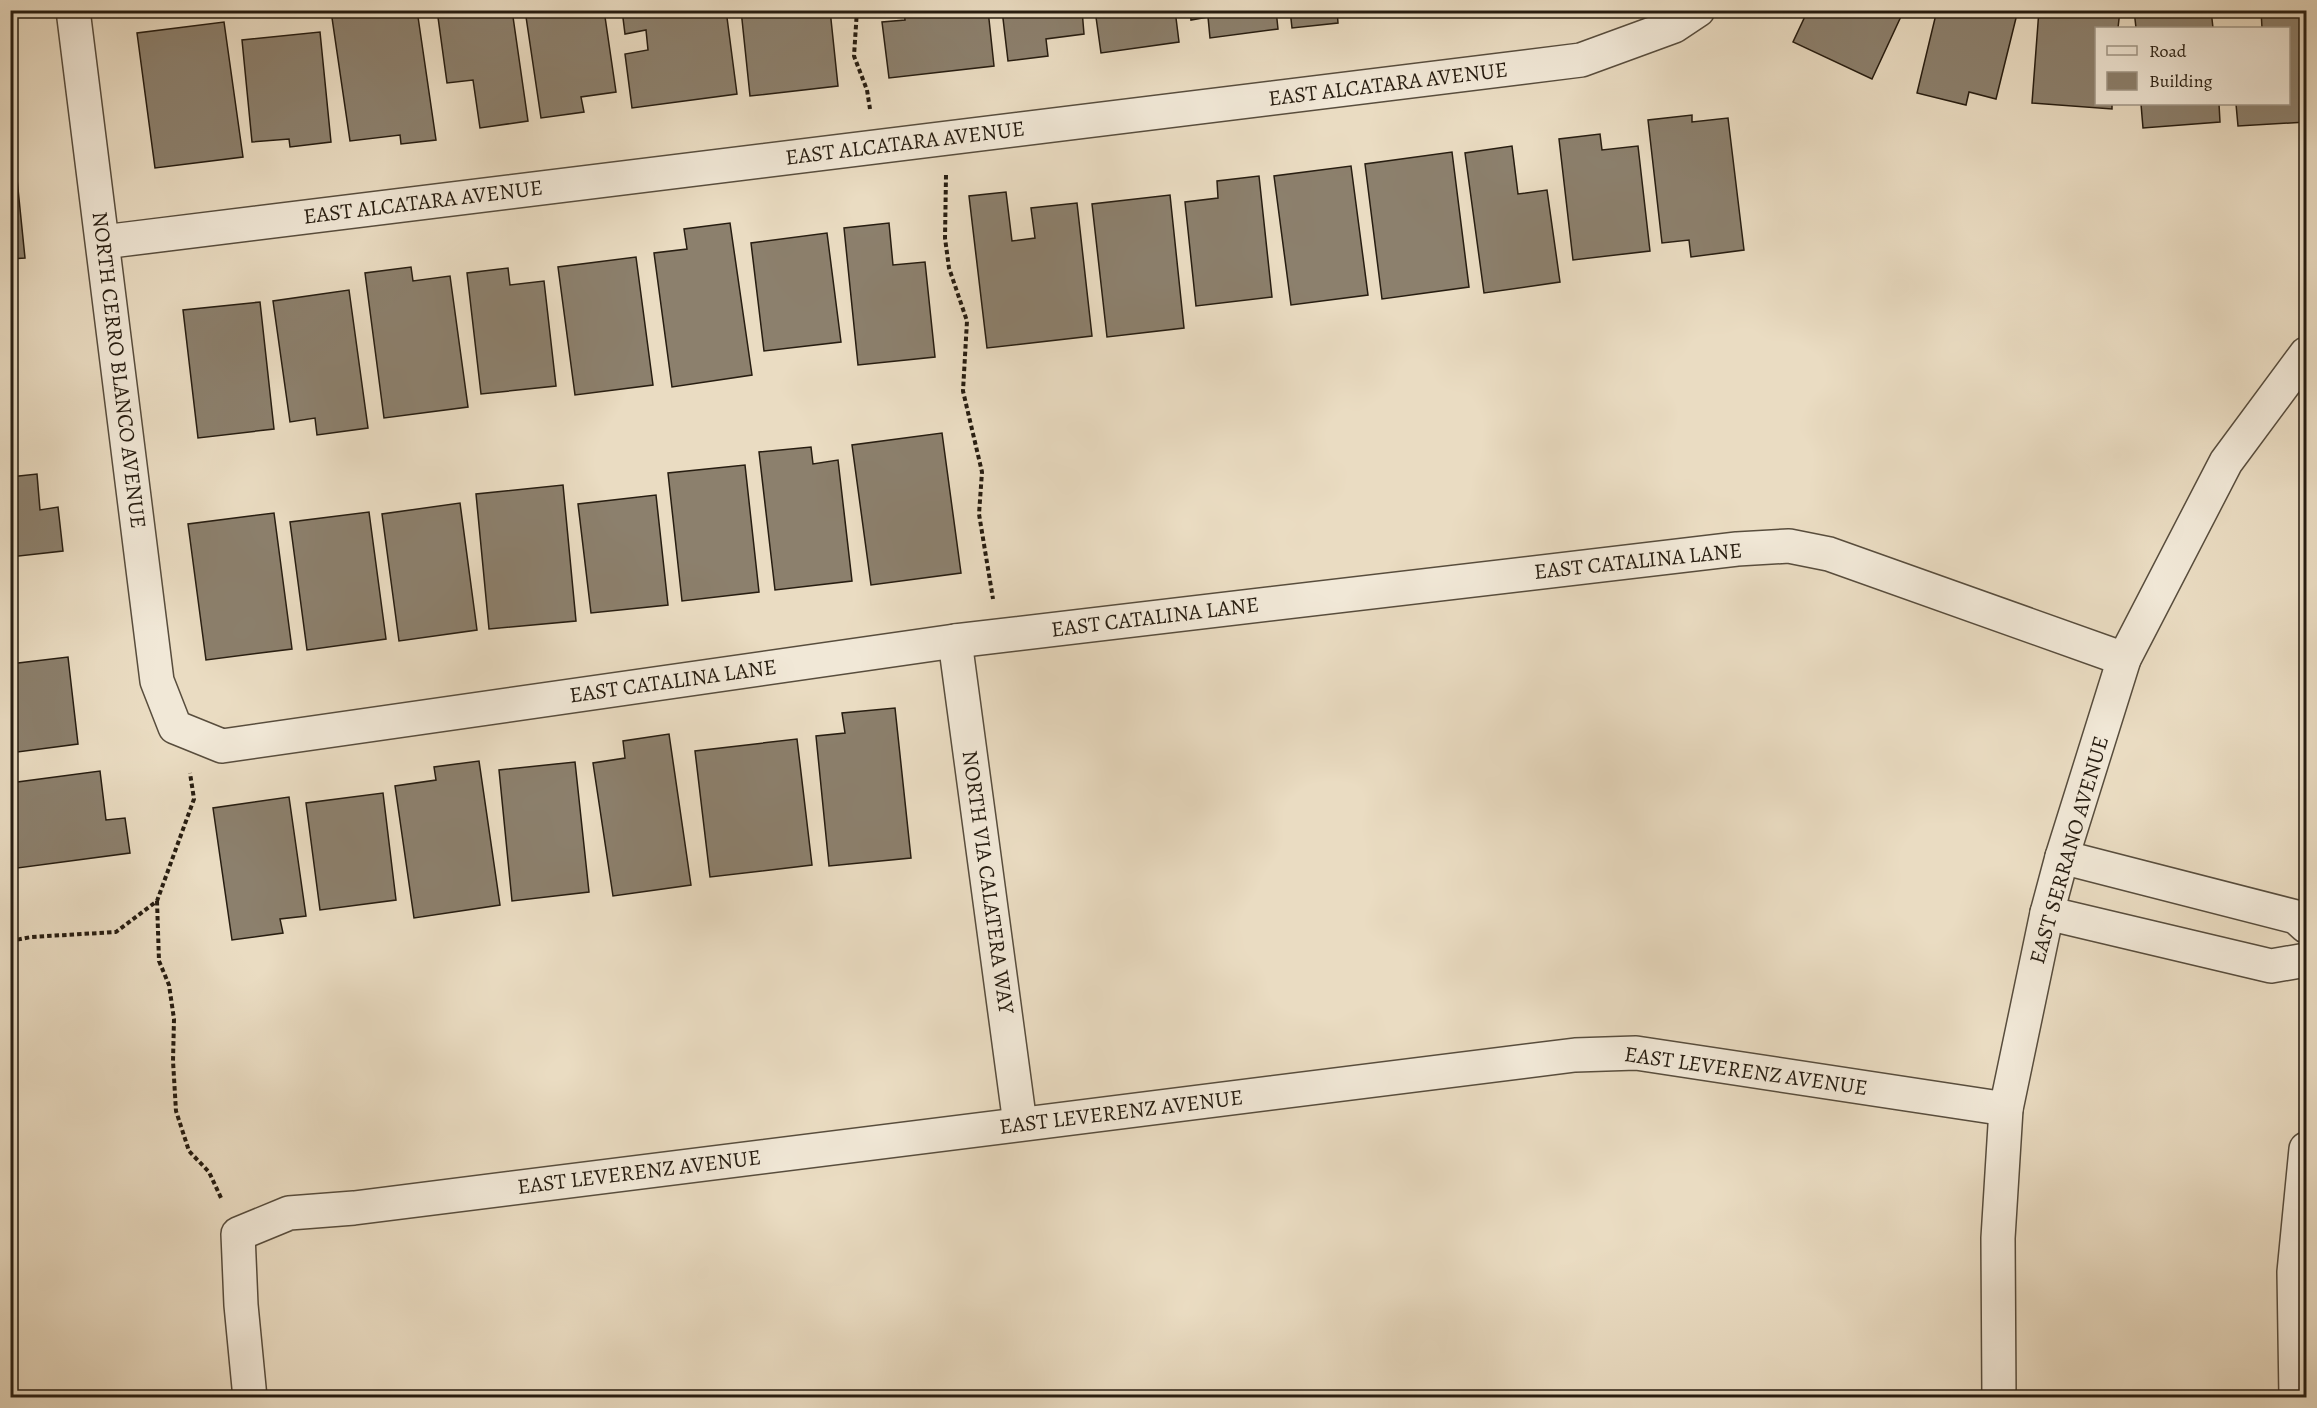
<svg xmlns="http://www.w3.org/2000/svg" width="2317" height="1408" viewBox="0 0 2317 1408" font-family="Alegreya,serif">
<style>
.building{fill:#8c806d;stroke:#271d11;stroke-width:1.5}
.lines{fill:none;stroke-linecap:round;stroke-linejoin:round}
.minor-casing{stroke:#584d3d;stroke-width:36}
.path{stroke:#271d11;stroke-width:4;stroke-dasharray:4.5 3;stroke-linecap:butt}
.minor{stroke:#f1e8d7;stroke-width:33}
.labels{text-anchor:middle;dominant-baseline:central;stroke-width:4.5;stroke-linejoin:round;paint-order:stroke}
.street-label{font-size:22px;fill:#271d11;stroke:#f1e8d7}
</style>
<rect width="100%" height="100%" fill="#eadcc2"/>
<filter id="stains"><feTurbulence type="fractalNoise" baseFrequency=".00333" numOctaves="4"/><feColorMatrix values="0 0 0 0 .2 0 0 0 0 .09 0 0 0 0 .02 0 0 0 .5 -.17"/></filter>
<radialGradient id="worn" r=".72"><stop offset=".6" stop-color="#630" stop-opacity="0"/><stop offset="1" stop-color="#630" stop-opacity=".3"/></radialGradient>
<g class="building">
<polygon points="417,10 436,140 401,144 400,135 350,141 331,11"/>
<polygon points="437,10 512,10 528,121 480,128 473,80 447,83"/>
<polygon points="525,10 604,10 616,92 581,97 584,112 541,118"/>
<polygon points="622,10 726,10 737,94 632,108 625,54 648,50 646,30 625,34"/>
<polygon points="741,10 830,10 838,86 750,96"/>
<polygon points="904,10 988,10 994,66 889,78 882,22 905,20"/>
<polygon points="1002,10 1082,10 1084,34 1046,39 1048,56 1008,61"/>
<polygon points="1095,10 1175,10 1179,42 1101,53"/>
<polygon points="1190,10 1276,10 1278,29 1210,38 1208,17 1191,20"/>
<polygon points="1290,10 1337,10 1338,23 1292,28"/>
<polygon points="1808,10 1904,10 1872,79 1793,42"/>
<polygon points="1937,10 2018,10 1996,99 1969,92 1966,105 1917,93"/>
<polygon points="2039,10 2120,10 2118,28 2096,28 2096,104 2112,104 2112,109 2032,103"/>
<polygon points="2134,10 2211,10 2213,28 2136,28"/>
<polygon points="2261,10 2304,10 2306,122 2238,126 2236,104 2288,104 2288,28 2262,28"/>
<polygon points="224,22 243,157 155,168 137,33"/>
<polygon points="320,32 331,142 290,147 289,139 252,142 242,40"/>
<polygon points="2141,104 2219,104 2220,122 2143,128"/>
<polygon points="1692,115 1692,122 1728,118 1744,250 1691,257 1689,240 1662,243 1648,120"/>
<polygon points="1600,134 1602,150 1638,146 1650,251 1573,260 1559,139"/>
<polygon points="1512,146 1518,194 1547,190 1560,282 1484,293 1465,153"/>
<polygon points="1452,152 1469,287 1382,299 1365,164"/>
<polygon points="1351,166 1368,295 1291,305 1274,176"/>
<polygon points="1259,176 1272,297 1196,306 1185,202 1218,198 1217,181"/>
<polygon points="17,179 25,258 10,259 10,180"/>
<polygon points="1006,192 1012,241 1035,238 1031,208 1077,203 1092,336 987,348 969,196"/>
<polygon points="1170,195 1184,328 1107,337 1092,204"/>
<polygon points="730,223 752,375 672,387 654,253 687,249 684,229"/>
<polygon points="889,223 893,265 925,262 935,357 858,365 844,228"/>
<polygon points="827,233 841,342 764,351 751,243"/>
<polygon points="636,257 653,385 575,395 558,267"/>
<polygon points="411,267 413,281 450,276 468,407 384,418 365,273"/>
<polygon points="508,268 510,285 544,281 556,386 481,394 467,273"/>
<polygon points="349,290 368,428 317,435 315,418 290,422 273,301"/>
<polygon points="260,302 274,429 198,438 183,310"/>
<polygon points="942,433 961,573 871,585 852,445"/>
<polygon points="811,447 813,464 838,460 852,581 775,590 759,452"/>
<polygon points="745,465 759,592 682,601 668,473"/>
<polygon points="37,474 40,510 58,507 63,551 10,557 10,477"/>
<polygon points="563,485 576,621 489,629 476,494"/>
<polygon points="656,495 668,605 591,613 578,504"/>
<polygon points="460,503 477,630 399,641 382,514"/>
<polygon points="369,512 386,639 307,650 290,522"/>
<polygon points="274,513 292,649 206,660 188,524"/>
<polygon points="68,657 78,744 10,753 10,664"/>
<polygon points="895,708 911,858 829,866 816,736 845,733 842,713"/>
<polygon points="669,734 691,885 613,896 593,763 625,758 623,741"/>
<polygon points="797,739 812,865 710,877 695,751"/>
<polygon points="479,761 500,905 414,918 395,786 436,780 434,767"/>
<polygon points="575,762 589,892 512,901 499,770"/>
<polygon points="100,771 106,820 125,818 130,853 10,869 10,783"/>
<polygon points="383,793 396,900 320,910 306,803"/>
<polygon points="289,797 306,916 280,919 283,933 232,940 213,808"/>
</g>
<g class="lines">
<g class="minor-casing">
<g id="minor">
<polyline points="73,10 157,681 175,727 222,746 955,641 1737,549 1789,546 1829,554 2124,659"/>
<polyline points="103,242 1581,60 1674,26 1698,10"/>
<polyline points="955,641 1020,1124"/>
<polyline points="2062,857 2296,917 2306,926"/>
<polyline points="2047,913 2271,966 2306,960"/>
<polyline points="250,1398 241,1305 238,1234 289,1213 354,1208 1575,1055 1636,1053 2006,1109"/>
<polyline points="1999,1398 1998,1238 2006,1109 2047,913 2062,857 2124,659 2226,462 2306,354"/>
<polyline points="2296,1398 2294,1272 2306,1149"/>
</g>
</g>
<g class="path">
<polyline points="857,10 854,56 867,90 870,109"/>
<polyline points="946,175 945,238 949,268 967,321 963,391 982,472 979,514 993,599"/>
<polyline points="157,901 159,961 169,985 174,1019 173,1061 176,1111 189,1151 209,1172 222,1200"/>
<polyline points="10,941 31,937 116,932 157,901 194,799 190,773"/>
</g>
<use href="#minor" class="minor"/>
</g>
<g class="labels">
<g class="street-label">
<text transform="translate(1388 84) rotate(-7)">EAST ALCATARA AVENUE</text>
<text transform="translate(905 143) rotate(-7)">EAST ALCATARA AVENUE</text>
<text transform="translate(423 202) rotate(-7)">EAST ALCATARA AVENUE</text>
<text transform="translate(119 370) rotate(83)">NORTH CERRO BLANCO AVENUE</text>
<text transform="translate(1638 561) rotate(-6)">EAST CATALINA LANE</text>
<text transform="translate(1155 617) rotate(-7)">EAST CATALINA LANE</text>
<text transform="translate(673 681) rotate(-8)">EAST CATALINA LANE</text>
<text transform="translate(2069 850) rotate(-74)">EAST SERRANO AVENUE</text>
<text transform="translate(988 882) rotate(82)">NORTH VIA CALATERA WAY</text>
<text transform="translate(1746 1071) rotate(8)">EAST LEVERENZ AVENUE</text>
<text transform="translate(1121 1112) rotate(-7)">EAST LEVERENZ AVENUE</text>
<text transform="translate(639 1172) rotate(-7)">EAST LEVERENZ AVENUE</text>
</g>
</g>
<rect width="2317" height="1408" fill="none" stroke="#eadcc2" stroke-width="36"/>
<rect x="12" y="12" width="2293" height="1384" fill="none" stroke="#271d11" stroke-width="3"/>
<rect x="18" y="18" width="2281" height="1372" fill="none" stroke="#271d11" stroke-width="1.5"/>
<rect x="2095" y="27" width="195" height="78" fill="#f1e8d7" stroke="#a09788" stroke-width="1.5"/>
<rect x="2107" y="46" width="30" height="9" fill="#f1e8d7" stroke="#a09788" stroke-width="1.5"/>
<text x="2149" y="57" font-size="18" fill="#271d11">Road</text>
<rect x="2107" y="72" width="30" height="18" fill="#8c806d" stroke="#a09788" stroke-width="1.5"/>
<text x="2149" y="87" font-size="18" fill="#271d11">Building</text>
<rect width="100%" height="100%" filter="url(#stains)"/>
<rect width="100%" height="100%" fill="url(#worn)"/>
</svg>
